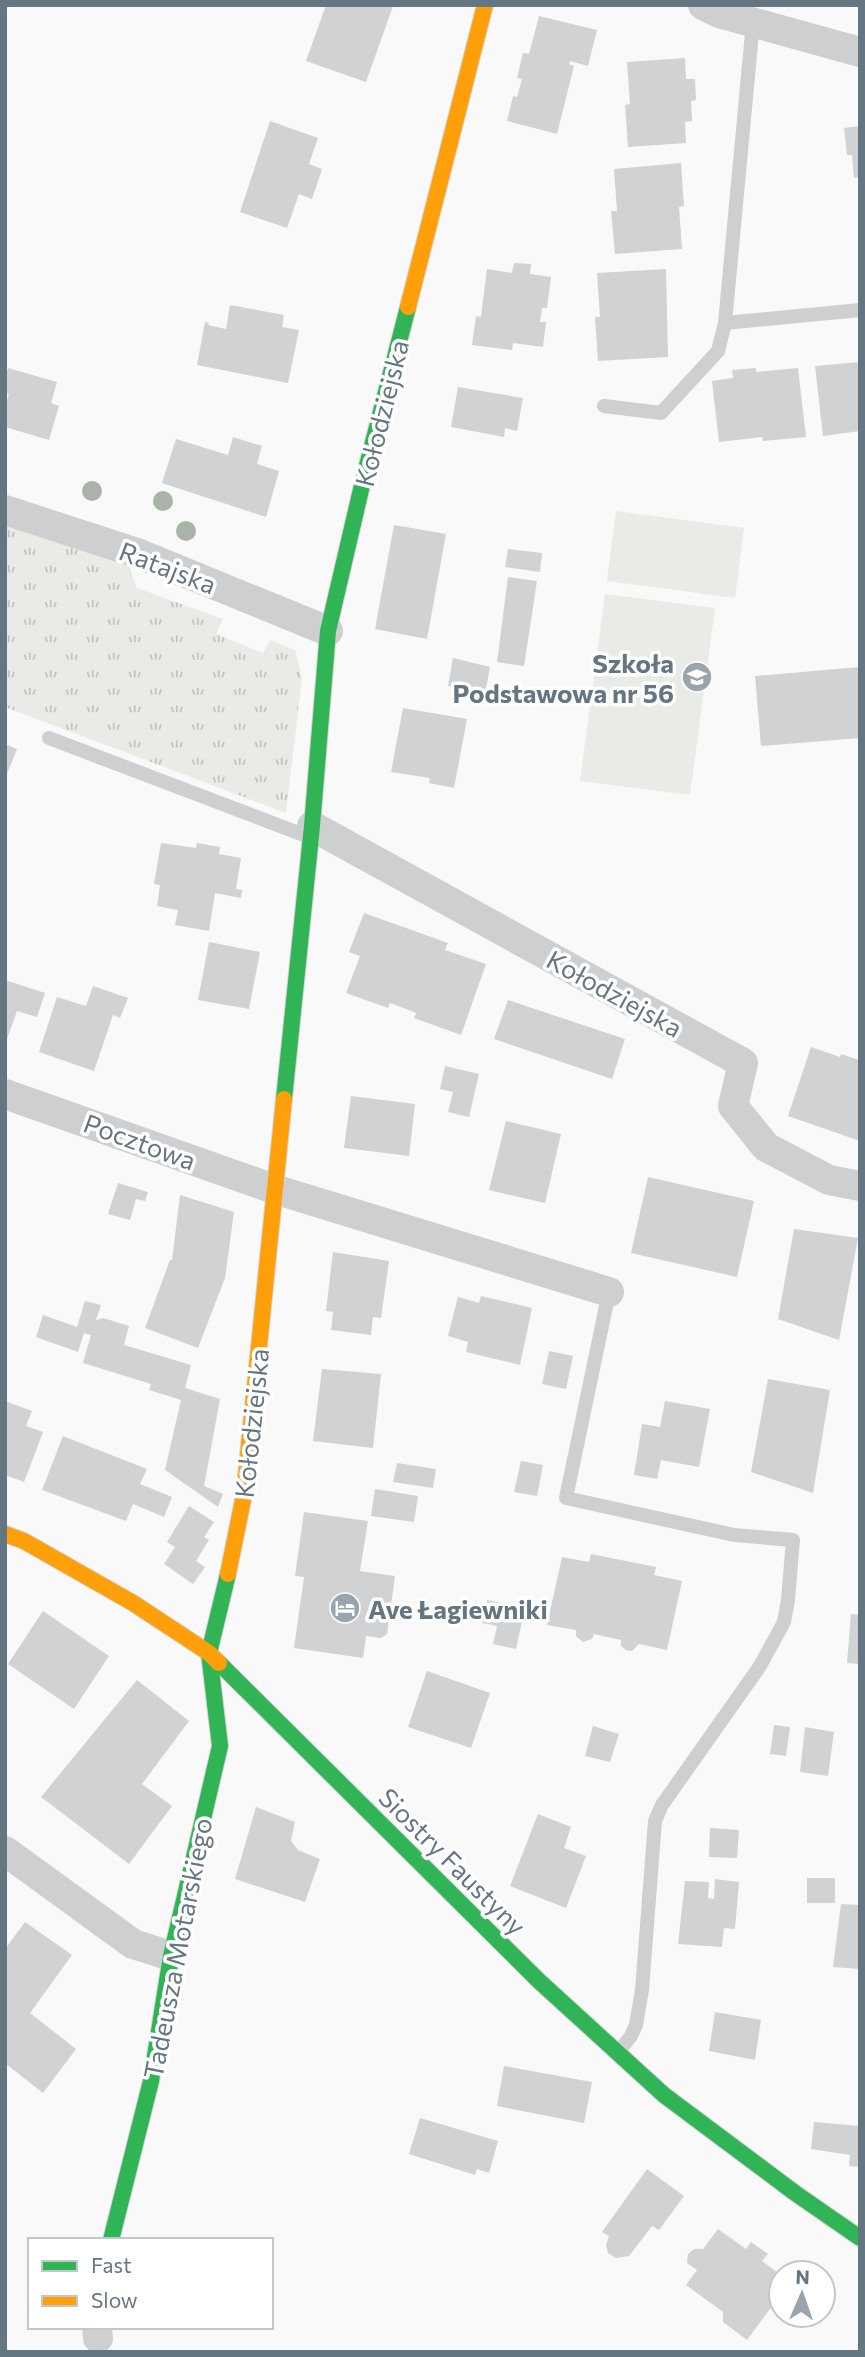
<svg xmlns="http://www.w3.org/2000/svg" width="865" height="2357" viewBox="0 0 865 2357" font-family="Commissioner,sans-serif">
<style>
.grass{fill:url(#grass-tufts)}
.garden{fill:#e8ebe6}
.building{fill:#d0d2d3}
.lines{fill:none;stroke-linecap:round;stroke-linejoin:round}
.fast-casing{stroke:#d5d6d7;stroke-width:18}
.slow-casing{stroke:#d5d6d7;stroke-width:18}
.lane{stroke:#cecfd0;stroke-width:14}
.street{stroke:#cecfd0;stroke-width:30}
.fast{stroke:#30b455;stroke-width:16}
.slow{stroke:#ff9f0a;stroke-width:16}
.tree{fill:#a9b3a7}
.labels{text-anchor:middle;dominant-baseline:central;stroke-width:7;stroke-linejoin:round;paint-order:stroke}
.street-label{font-size:26px;fill:#657683;stroke:#fff}
.poi-label{font-size:26px;font-weight:bold;fill:#657683;stroke:#fff;text-anchor:end}
</style>
<defs>
<pattern id="grass-tufts" width="24" height="20" patternUnits="userSpaceOnUse" patternTransform="scale(1.75)"><rect width="24" height="20" fill="#e8ebe6"/><path d="M3 7l-1-3M5 7V3M7 7l1-3M15 17l-1-3M17 17v-4M19 17l1-3" fill="none" stroke="#c0c3c0"/></pattern>
</defs>
<rect width="100%" height="100%" fill="#f9f9f9"/>
<polygon class="grass" points="5,524 128,565 137,588 223,619 216,634 263,653 270,640 295,650 302,678 286,813 5,707"/>
<g class="garden">
<polygon points="616,511 744,528 735,598 607,581"/>
<polygon points="605,594 715,608 690,795 580,781"/>
</g>
<g class="building">
<polygon points="326,5 393,6 366,82 306,61"/>
<polygon points="539,16 597,30 588,66 570,61 569,64 574,66 557,134 507,121 513,96 517,97 522,79 517,78 523,53 529,54"/>
<polygon points="685,58 686,79 695,79 696,100 691,101 692,121 685,122 686,143 628,147 625,105 630,104 627,62"/>
<polygon points="270,121 318,138 309,164 322,169 312,199 299,194 287,228 240,212"/>
<polygon points="860,126 860,177 854,178 852,155 847,155 844,128"/>
<polygon points="681,163 684,206 679,207 682,249 615,254 611,211 617,211 614,169"/>
<polygon points="514,263 531,264 530,274 551,277 547,308 542,308 540,322 546,322 543,347 513,343 512,350 472,345 476,316 481,317 487,269 512,273"/>
<polygon points="666,269 668,357 598,361 595,317 600,317 597,273"/>
<polygon points="230,305 284,315 282,327 299,330 288,383 197,365 205,322 209,323 208,325 226,329"/>
<polygon points="860,362 860,431 823,436 815,366"/>
<polygon points="8,368 57,382 51,403 59,406 49,440 5,427 5,407 9,394 5,393 5,379"/>
<polygon points="756,368 756,372 798,368 806,437 763,441 762,437 719,442 712,381 733,378 732,370"/>
<polygon points="458,387 523,398 517,431 505,428 504,437 451,427"/>
<polygon points="233,437 262,446 257,464 279,471 266,517 162,483 176,439 228,455"/>
<polygon points="394,525 446,534 427,639 375,629"/>
<polygon points="508,549 542,553 540,572 505,567"/>
<polygon points="508,577 537,581 524,666 497,662"/>
<polygon points="453,658 490,667 485,694 448,686"/>
<polygon points="860,667 860,738 761,746 755,676"/>
<polygon points="403,708 467,719 454,788 429,783 430,778 391,772"/>
<polygon points="5,744 17,749 5,779"/>
<polygon points="161,843 196,848 197,843 220,847 219,854 241,858 236,889 242,890 241,898 215,893 209,931 175,925 178,910 157,906 160,885 154,884"/>
<polygon points="364,913 448,943 445,950 486,964 461,1035 414,1018 416,1013 401,1007 390,1003 388,1008 346,993 360,956 349,952"/>
<polygon points="209,942 260,952 249,1009 198,1000"/>
<polygon points="5,980 45,993 37,1017 17,1011 6,1042"/>
<polygon points="93,986 128,998 120,1018 113,1015 94,1071 39,1052 57,997 86,1006"/>
<polygon points="508,1000 625,1039 612,1079 494,1039"/>
<polygon points="811,1047 840,1057 841,1054 859,1060 860,1141 788,1116"/>
<polygon points="445,1066 479,1074 469,1117 448,1112 453,1092 440,1089"/>
<polygon points="351,1096 415,1104 409,1156 344,1148"/>
<polygon points="506,1121 561,1134 545,1203 489,1190"/>
<polygon points="648,1177 754,1201 737,1277 631,1253"/>
<polygon points="118,1183 148,1192 145,1201 136,1199 130,1220 108,1214"/>
<polygon points="180,1195 234,1212 225,1278 198,1348 145,1328 170,1260 172,1260"/>
<polygon points="794,1229 858,1238 839,1340 778,1319"/>
<polygon points="333,1252 389,1261 381,1318 373,1317 371,1335 331,1330 333,1312 326,1311"/>
<polygon points="481,1296 532,1308 520,1365 466,1352 468,1342 448,1336 458,1297 479,1303"/>
<polygon points="85,1301 101,1305 96,1320 103,1318 129,1326 124,1345 191,1365 185,1388 220,1399 204,1486 223,1494 218,1507 165,1470 181,1400 149,1390 151,1384 83,1363 91,1335 84,1333 78,1352 36,1337 43,1315 77,1327"/>
<polygon points="549,1351 573,1356 566,1389 542,1384"/>
<polygon points="322,1369 381,1374 373,1448 313,1441"/>
<polygon points="768,1379 830,1390 813,1493 751,1472"/>
<polygon points="5,1401 32,1411 26,1426 43,1432 24,1482 5,1475"/>
<polygon points="665,1401 710,1409 699,1467 661,1460 657,1479 634,1475 642,1424 660,1427"/>
<polygon points="63,1436 147,1469 140,1484 172,1497 164,1517 133,1504 126,1521 42,1490"/>
<polygon points="521,1461 543,1465 537,1496 514,1492"/>
<polygon points="397,1463 436,1469 433,1488 393,1482"/>
<polygon points="375,1489 418,1496 414,1522 371,1516"/>
<polygon points="189,1506 214,1522 204,1537 209,1540 196,1561 205,1567 193,1584 164,1564 175,1547 167,1542"/>
<polygon points="304,1512 368,1521 360,1571 395,1576 387,1634 381,1638 366,1636 363,1658 294,1648 304,1577 295,1576"/>
<polygon points="591,1554 656,1567 654,1575 682,1581 667,1650 639,1644 632,1651 626,1650 621,1646 621,1640 594,1634 592,1639 583,1642 576,1636 576,1630 547,1625 562,1557 589,1562"/>
<polygon points="487,1600 525,1607 516,1649 493,1644 497,1626 482,1623"/>
<polygon points="43,1611 109,1656 74,1709 8,1664"/>
<polygon points="851,1614 860,1615 860,1664 847,1663"/>
<polygon points="427,1671 490,1693 471,1748 408,1727"/>
<polygon points="137,1680 189,1721 142,1784 172,1806 129,1864 41,1797"/>
<polygon points="774,1725 790,1727 786,1756 770,1754"/>
<polygon points="593,1726 619,1734 610,1762 585,1756"/>
<polygon points="805,1727 834,1732 828,1776 800,1772"/>
<polygon points="256,1807 295,1822 291,1841 298,1850 320,1859 305,1902 235,1879"/>
<polygon points="538,1814 571,1827 564,1848 586,1856 566,1908 510,1886"/>
<polygon points="710,1828 739,1830 737,1858 709,1857"/>
<rect x="807" y="1878" width="28" height="25"/>
<polygon points="715,1879 739,1882 735,1929 724,1928 722,1947 678,1944 685,1881 709,1882 708,1898 714,1899"/>
<polygon points="841,1904 860,1905 860,1969 833,1967"/>
<polygon points="25,1922 72,1955 30,2013 76,2049 43,2093 5,2063 5,1949"/>
<polygon points="715,2012 761,2020 755,2060 709,2051"/>
<polygon points="504,2066 592,2082 584,2123 497,2106"/>
<polygon points="420,2118 498,2141 489,2173 477,2169 475,2175 409,2154"/>
<polygon points="814,2122 860,2126 860,2167 849,2166 850,2155 811,2149"/>
<polygon points="647,2169 684,2196 659,2230 652,2226 629,2256 616,2258 608,2253 606,2245 609,2236 602,2232"/>
<polygon points="718,2229 746,2249 751,2242 768,2254 762,2261 781,2275 781,2294 747,2340 723,2322 723,2312 686,2285 697,2270 687,2263 688,2254 694,2249 703,2249"/>
</g>
<g class="lines">
<g class="fast-casing">
<g id="fast">
<polyline points="284,1099 312,826 328,631 363,481 408,307"/>
<polyline points="219,1663 539,1981 664,2095 795,2193 860,2238"/>
<polyline points="111,2240 151,2081 171,1956 220,1746 209,1653 228,1574"/>
</g>
</g>
<g class="slow-casing">
<g id="slow">
<polyline points="408,307 485,5"/>
<polyline points="5,1534 24,1541 133,1603 209,1653 219,1663"/>
<polyline points="228,1574 244,1495 284,1099"/>
</g>
</g>
<g class="lane">
<polyline points="753,22 725,323 860,310"/>
<polyline points="604,406 661,413 718,351 725,323"/>
<polyline points="49,738 309,837"/>
<polyline points="609,1292 566,1498 734,1535 793,1540 788,1600 784,1622 760,1666 662,1805 655,1821 642,1990 636,2025 631,2036 619,2051"/>
</g>
<g class="street">
<polyline points="703,5 719,13 860,52"/>
<polyline points="5,510 137,553 328,631"/>
<polyline points="312,826 743,1063 733,1106 766,1147 829,1180 860,1186"/>
<polyline points="5,1094 274,1189 609,1292"/>
<polyline points="5,1851 133,1944 171,1956"/>
<polyline points="97,2327 98,2338"/>
</g>
<use href="#fast" class="fast"/>
<use href="#slow" class="slow"/>
</g>
<g class="tree">
<circle cx="92" cy="491" r="10"/>
<circle cx="163" cy="501" r="10"/>
<circle cx="186" cy="531" r="10"/>
</g>
<defs>
<g id="school-disc" transform="scale(1.575)"><circle r="9.5" fill="#99a4ac" stroke="#fff"/><path d="M0-5L7-2L0 1L-7-2ZM-4 1L0 2.5L4 1V4Q0 6-4 4Z" fill="#fff"/></g>
<g id="hotel-disc" transform="scale(1.575)"><circle r="9.5" fill="#99a4ac" stroke="#fff"/><path d="M-6-4.5h1.5V1H6V5H4.5V3h-9V5H-6ZM-4 0a1.8 1.8 0 1 1 3.6 0ZM.5 0V-2.5h3Q6-2.5 6 0Z" fill="#fff"/></g>
</defs>
<g fill-rule="evenodd">
<use href="#school-disc" x="697" y="677"/>
<use href="#hotel-disc" x="345" y="1608"/>
</g>
<g class="labels">
<g class="street-label">
<text transform="translate(381 413) rotate(-76)">Kołodziejska</text>
<text transform="translate(168 567) rotate(21)">Ratajska</text>
<text transform="translate(615 993) rotate(29)">Kołodziejska</text>
<text transform="translate(140 1141) rotate(20)">Pocztowa</text>
<text transform="translate(251 1423) rotate(-84)">Kołodziejska</text>
<text transform="translate(453 1861) rotate(45)">Siostry Faustyny</text>
<text transform="translate(177 1948) rotate(-79)">Tadeusza Motarskiego</text>
</g>
<g class="poi-label">
<text x="674" y="662">Szkoła<tspan x="674" dy="30">Podstawowa nr 56</tspan></text>
<text x="368" y="1608" text-anchor="start">Ave Łagiewniki</text>
</g>
</g>
<rect width="865" height="2357" fill="none" stroke="#657683" stroke-width="14"/>
<rect x="28" y="2238" width="245" height="91" fill="#ffffff" stroke="#c1c8cd" stroke-width="2"/>
<rect x="42" y="2261" width="35" height="10" fill="#30b455" stroke="#c1c8cd" stroke-width="2"/>
<text x="91" y="2273" font-size="21" fill="#657683">Fast</text>
<rect x="42" y="2296" width="35" height="10" fill="#ff9f0a" stroke="#c1c8cd" stroke-width="2"/>
<text x="91" y="2308" font-size="21" fill="#657683">Slow</text>
<g transform="translate(802 2294) rotate(2)"><circle r="33" fill="#ffffff" stroke="#c1c8cd" stroke-width="2"/>
<path d="M0-5L12 26L0 18L-12 26Z" fill="#99a4ac"/>
<text y="-10" font-size="19" font-weight="bold" text-anchor="middle" fill="#657683">N</text>
</g>
</svg>
